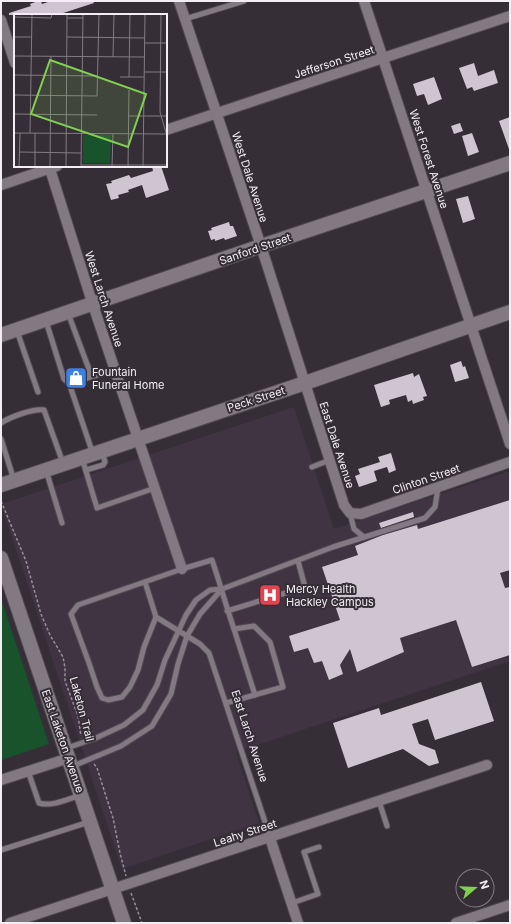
<svg xmlns="http://www.w3.org/2000/svg" width="511" height="924" viewBox="0 0 511 924" font-family="Inter,sans-serif">
<style>
.built{fill:#403442}
.park{fill:#18532c}
.building{fill:#cfc5d0}
.lines{fill:none;stroke-linecap:round;stroke-linejoin:round}
.lane-casing{stroke:#504a51;stroke-width:7}
.street-casing{stroke:#504a51;stroke-width:12}
.secondary-casing{stroke:#504a51;stroke-width:16}
.path{stroke:#958f97;stroke-width:1.5;stroke-dasharray:3 2;stroke-linecap:butt}
.lane{stroke:#827983;stroke-width:5}
.street{stroke:#827983;stroke-width:10}
.secondary{stroke:#827983;stroke-width:14}
.labels{text-anchor:middle;dominant-baseline:central;stroke-width:4;stroke-linejoin:round;paint-order:stroke}
.street-label{font-size:11px;fill:#f3eef4;stroke:#352e37}
.poi-label{font-size:11px;fill:#f3eef4;stroke:#352e37;text-anchor:start}
.inset-road{fill:none;stroke:#817b83;stroke-width:1}
.view{fill:#81d051;fill-opacity:0.15;stroke:#81d051;stroke-width:2}
.inset-edge{fill:none;stroke:#f3eef4;stroke-width:2}
</style>
<rect width="100%" height="100%" fill="#352e37"/>
<polygon class="built" points="294,407 334,529 510,471 510,661 236,752 259,823 122,869 1,504"/>
<polygon class="park" points="1,598 49,744 1,760"/>
<g class="building">
<polygon points="38,1 41,1 42,4 51,1 93,1 94,3 57,15 9,15 9,13 31,6 30,4"/>
<polygon points="474,63 478,76 494,70 498,83 474,91 472,87 467,89 459,68"/>
<polygon points="434,77 442,99 428,105 424,94 417,96 413,84"/>
<polygon points="510,117 510,149 509,149 499,121"/>
<polygon points="460,123 463,131 454,134 451,126"/>
<polygon points="472,133 479,152 468,156 462,136"/>
<polygon points="152,166 161,166 169,190 146,198 142,185 128,190 129,192 118,195 119,198 111,200 106,184 112,183 111,181 129,175 131,178 153,171"/>
<polygon points="468,196 475,219 463,223 456,199"/>
<polygon points="229,222 230,226 233,226 237,236 225,240 224,238 215,241 215,239 211,240 208,231 212,230 211,228"/>
<polygon points="461,361 463,367 465,366 469,378 455,382 450,365"/>
<polygon points="413,373 414,377 419,374 427,396 423,397 424,400 413,404 412,400 408,402 406,395 389,400 390,404 381,407 374,385"/>
<polygon points="391,453 396,470 389,473 387,467 374,471 377,481 359,487 355,476 360,474 358,469 380,462 378,457"/>
<polygon points="510,500 510,570 500,573 505,588 510,587 510,655 472,667 456,620 400,638 404,652 357,672 350,649 340,665 343,674 329,680 322,661 314,663 308,648 294,652 289,636 340,620 322,567 358,555 355,546 383,535 417,525 418,529"/>
<polygon points="413,512 414,517 381,528 379,523"/>
<polygon points="481,682 494,721 435,740 428,719 412,724 419,744 435,750 439,763 429,766 403,749 348,768 333,723 379,708 381,715"/>
</g>
<g class="lines">
<g class="lane-casing">
<g id="lane">
<polyline points="185,19 244,1"/>
<polyline points="46,321 64,379 69,383 87,378 90,372 68,313"/>
<polyline points="17,331 38,392"/>
<polyline points="87,378 115,370"/>
<polyline points="69,383 93,454"/>
<path d="M1 423C10 417 34 408 44 410L63 463"/>
<polyline points="1,439 14,480"/>
<polyline points="82,458 97,508 155,488"/>
<polyline points="312,467 330,460"/>
<polyline points="46,470 62,523"/>
<polyline points="86,470 103,465 105,462 102,452"/>
<polyline points="350,513 354,529 364,537"/>
<polyline points="145,582 156,617 200,644 209,653 270,837"/>
<polyline points="227,611 305,587 298,561"/>
<path d="M156 617 144 647 138 670 130 687 122 697 108 700 102 698 97 687 89 663 71 614 78 605 182 569 212 560C220 583 226 606 234 629L254 626 270 642 283 687 226 703"/>
<polyline points="234,629 255,695"/>
<polyline points="67,748 96,738 124,725 143,710 157,685 165,660 186,615 196,600 210,590 222,589 333,547 425,518 435,507 438,488"/>
<polyline points="73,766 121,746 152,726 171,694 178,664 187,636 200,614 222,589"/>
<path d="M28 771 39 803C52 807 68 799 81 795"/>
<polyline points="379,801 387,826"/>
<polyline points="1,850 89,822"/>
<polyline points="292,903 318,894 304,852 319,847"/>
</g>
</g>
<g class="street-casing">
<g id="street">
<polyline points="179,1 261,246 344,505 350,513 361,514 510,462"/>
<polyline points="364,1 510,444"/>
<polyline points="1,20 15,63"/>
<polyline points="166,130 510,16"/>
<polyline points="49,166 93,305 182,569"/>
<polyline points="1,185 57,166"/>
<polyline points="1,780 69,758"/>
<polyline points="270,838 298,923"/>
<polyline points="10,923 487,765"/>
<polyline points="456,923 510,905"/>
</g>
</g>
<g class="secondary-casing">
<g id="secondary">
<polyline points="1,335 261,246 510,163"/>
<polyline points="1,485 305,383 510,312"/>
<polyline points="1,558 124,923"/>
</g>
</g>
<g class="path">
<polyline points="1,501 26,561 41,614 50,635 63,657 65,668 65,681 78,716 81,736"/>
<polyline points="94,764 97,768 113,818 120,853 126,876"/>
<polyline points="131,893 142,923"/>
</g>
<use href="#lane" class="lane"/>
<use href="#street" class="street"/>
<use href="#secondary" class="secondary"/>
</g>
<defs>
<g id="shop-square" transform="scale(1.15)"><rect x="-9" y="-9" width="18" height="18" rx="4" fill="#3f7fe0" stroke="#352e37"/><path d="M-5-2.5h2.3a2.7 3.5 0 0 1 5.4 0H5L5.5 6h-11ZM-1.5-2.5h3a1.5 2.3 0 0 0-3 0Z" fill="#fff"/></g>
<g id="hospital-square" transform="scale(1.15)"><rect x="-9" y="-9" width="18" height="18" rx="4" fill="#e0444e" stroke="#352e37"/><path d="M-5-5h3v3.5h4V-5h3V5h-3V1.5h-4V5h-3Z" fill="#fff"/></g>
</defs>
<g fill-rule="evenodd">
<use href="#shop-square" x="76" y="378"/>
<use href="#hospital-square" x="270" y="595"/>
</g>
<g class="labels">
<g class="street-label">
<text transform="translate(334 62) rotate(-18)">Jefferson Street</text>
<text transform="translate(429 159) rotate(72)">West Forest Avenue</text>
<text transform="translate(250 177) rotate(72)">West Dale Avenue</text>
<text transform="translate(255 249) rotate(-19)">Sanford Street</text>
<text transform="translate(104 299) rotate(72)">West Larch Avenue</text>
<text transform="translate(256 399) rotate(-18)">Peck Street</text>
<text transform="translate(337 445) rotate(72)">East Dale Avenue</text>
<text transform="translate(426 479) rotate(-19)">Clinton Street</text>
<text transform="translate(82 709) rotate(75)">Laketon Trail</text>
<text transform="translate(250 736) rotate(72)">East Larch Avenue</text>
<text transform="translate(63 741) rotate(71)">East Laketon Avenue</text>
<text transform="translate(245 833) rotate(-18)">Leahy Street</text>
</g>
<g class="poi-label">
<text x="92" y="372">Fountain<tspan x="92" dy="13">Funeral Home</tspan></text>
<text x="286" y="589">Mercy Health<tspan x="286" dy="13">Hackley Campus</tspan></text>
</g>
</g>
<g transform="translate(14 14)">
<rect width="153" height="153" fill="#352e37"/>
<path d="M69 121H97L96 149H69Z" fill="#18532c"/>
<path class="inset-road" d="M147 0 146 98 153 122M0 3 37 4 38 0M53 4H69M0 23H18M53 23 131 24M131 29H153M0 42 130 43M99 43 100 0M130 58H153M0 61 84 62M106 63H130M115 63 116 0M0 81 83 82 85 0M0 100 83 101M114 102H153M0 119 153 120M16 119 18 0M5 138 67 139M67 151H153M5 153 6 119M21 153V119M36 153 37 42M52 153 53 0M67 153 69 0M98 153 99 120M114 153 115 76M129 153 131 0"/>
<path class="view" d="M36 46 132 80 114 133 17 100Z"/>
<rect width="153" height="153" class="inset-edge"/>
</g>
<rect width="511" height="924" fill="none" stroke="#f3eef4" stroke-width="4"/>
<g transform="translate(475 888) rotate(71)"><circle r="19" fill="#352e37" stroke="#817b83"/>
<path d="M0-3L7 15L0 10L-7 15Z" fill="#81d051"/>
<text y="-6" font-size="11" font-weight="bold" text-anchor="middle" fill="#f3eef4">N</text>
</g>
</svg>
